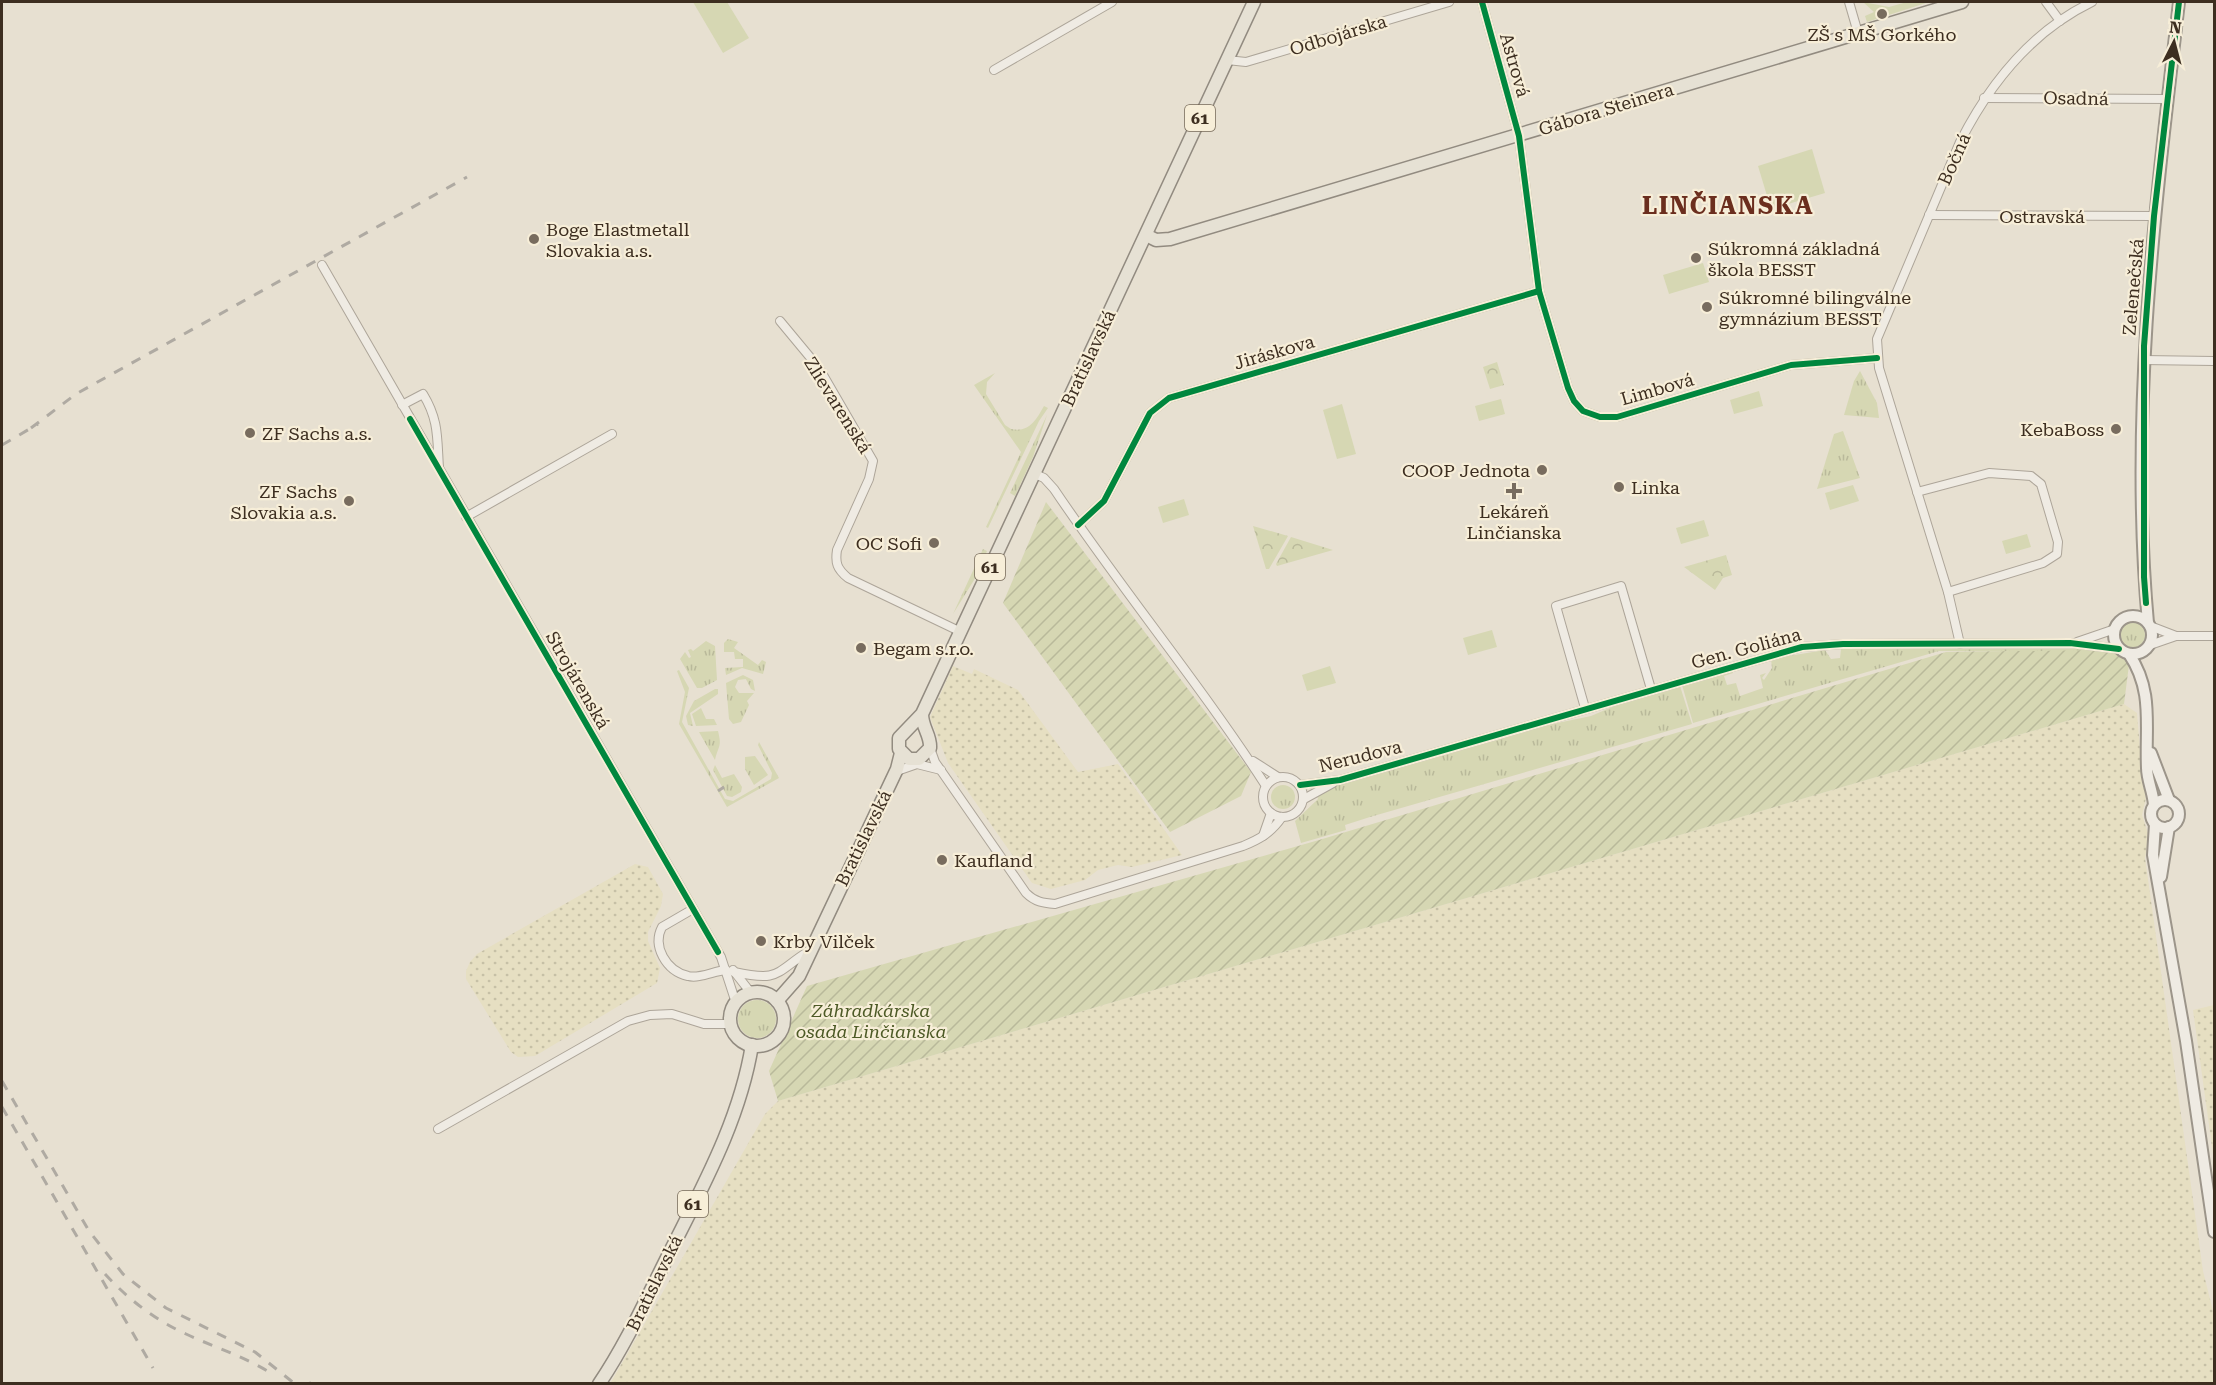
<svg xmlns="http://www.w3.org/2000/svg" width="2216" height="1385" viewBox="0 0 2216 1385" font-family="'Roboto Serif',serif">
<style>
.farmland{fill:url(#farmland-dots)}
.grass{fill:url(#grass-tufts)}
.forest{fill:url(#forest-crowns)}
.garden{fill:url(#garden-furrows)}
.pitch{fill:#d6d7b3}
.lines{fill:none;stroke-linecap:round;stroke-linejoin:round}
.street-casing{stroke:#ada599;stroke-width:10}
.secondary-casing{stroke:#9c958a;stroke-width:14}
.primary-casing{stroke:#928b80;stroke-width:15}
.street{stroke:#efebe3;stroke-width:8}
.secondary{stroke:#efebe3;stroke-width:10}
.primary{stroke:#e6e1d4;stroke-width:12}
.rail{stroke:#afaaa2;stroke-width:3;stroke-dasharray:10 10;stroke-linecap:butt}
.cycleway-casing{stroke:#f7eed8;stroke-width:10}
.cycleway{stroke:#00873e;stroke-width:6}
.poi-dot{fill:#786c5e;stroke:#f7eed8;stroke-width:2}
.labels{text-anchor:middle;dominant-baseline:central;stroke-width:4.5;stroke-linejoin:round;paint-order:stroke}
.shield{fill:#f7eed8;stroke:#756857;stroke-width:1.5}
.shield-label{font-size:16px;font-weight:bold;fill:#3d2e20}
.poi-label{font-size:18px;fill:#3d2e20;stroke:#f7eed8;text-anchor:start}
.street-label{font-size:18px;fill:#3d2e20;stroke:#f7eed8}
.park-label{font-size:18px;font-style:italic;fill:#4d5a26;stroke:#f7eed8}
.district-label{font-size:24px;font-weight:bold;letter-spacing:1.5px;fill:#6b2e1e;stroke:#f7eed8}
</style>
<defs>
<pattern id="farmland-dots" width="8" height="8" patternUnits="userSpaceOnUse" patternTransform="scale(1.5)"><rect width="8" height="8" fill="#e6dfc2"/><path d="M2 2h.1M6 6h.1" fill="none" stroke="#c6c0a6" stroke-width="1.8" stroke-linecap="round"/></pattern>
<pattern id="grass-tufts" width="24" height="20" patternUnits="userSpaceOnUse" patternTransform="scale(1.5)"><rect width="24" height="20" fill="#d6d7b3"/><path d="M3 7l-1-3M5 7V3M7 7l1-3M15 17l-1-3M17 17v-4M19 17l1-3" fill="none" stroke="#b9b99a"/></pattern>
<pattern id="forest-crowns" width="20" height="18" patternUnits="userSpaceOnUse" patternTransform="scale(1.5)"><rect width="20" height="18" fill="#d6d7b3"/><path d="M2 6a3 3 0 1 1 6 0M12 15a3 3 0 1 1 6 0" fill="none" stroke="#b9b99a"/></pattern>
<pattern id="garden-furrows" width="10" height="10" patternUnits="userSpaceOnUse" patternTransform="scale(1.5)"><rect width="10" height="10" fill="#d6d7b3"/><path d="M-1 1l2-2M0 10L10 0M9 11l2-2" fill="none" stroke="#b9b99a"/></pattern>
</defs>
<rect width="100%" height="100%" fill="#e7e0d1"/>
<g class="farmland">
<polygon points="953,666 972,674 974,669 1018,690 1078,772 1118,764 1182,855 1132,867 1118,865 1098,870 1085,880 1051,889 1032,883 948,763 930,717"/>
<polygon points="2124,704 2137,713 2142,773 2146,798 2142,815 2149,836 2145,858 2203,1271 2214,1315 2214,1383 610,1384 765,1114 778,1101"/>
<polygon points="635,864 648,867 663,894 661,906 648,932 648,941 660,968 657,983 535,1056 518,1057 511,1052 466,979 466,971 470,962 477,954"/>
<polygon points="2214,1005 2214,1161 2193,1010"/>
</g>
<g class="grass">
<polygon points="1860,371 1877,403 1879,418 1844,415 1854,381"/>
<path d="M995 373 987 382 986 394 1005 425 1011 429C1029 433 1036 420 1044 406L1048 408 1039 421 988 528 986 527 1021 452 974 385Z"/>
<polygon points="1047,415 1033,457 1015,496 1010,493"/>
<polygon points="1843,431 1860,478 1817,489 1834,434"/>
<polygon points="983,549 987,551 979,572 953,614"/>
<circle cx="2132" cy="635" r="13"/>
<polygon points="728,639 738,642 734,648 758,665 762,660 766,662 763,674 742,668 726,675 725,668 743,667 743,659 735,659 734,652 724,652 724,643"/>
<polygon points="706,641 715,646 717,680 702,688 697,688 680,659 685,652 689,658 691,657 688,650 691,649 693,651"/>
<polygon points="1841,649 2099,649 2099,656 2061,652 1939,651 1693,723 1682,685 1732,671 1733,673 1724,676 1727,685 1736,683 1740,696 1763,688 1760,675 1766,673 1762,678 1764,680 1772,668 1771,659 1825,650 1831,659 1840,658"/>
<polygon points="679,670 689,688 682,722 725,799 733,801 771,779 772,773 758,745 759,742 779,778 727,807 679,724 685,692 677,671"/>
<polygon points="743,675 753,680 755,691 751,689 746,679 738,680 735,687 739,693 754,693 747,701 749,705 741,722 733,724 729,719 726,683"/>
<polygon points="1680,686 1692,724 1370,817 1345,825 1346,830 1301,843 1295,821 1318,799 1317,795 1338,785 1543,726 1591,716 1619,704"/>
<polygon points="715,689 718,689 718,694 690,713 693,726 688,725 686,716 694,701"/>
<polygon points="701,708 706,719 714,719 717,725 696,726 692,714"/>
<path d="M718 731C722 747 719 744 715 760L699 732Z"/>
<polygon points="755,756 768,775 754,785 745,769 745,757"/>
<polygon points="715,765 722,778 734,774 742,787 741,792 732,797 727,796 713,770"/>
<circle cx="1283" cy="797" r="12"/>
<circle cx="757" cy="1019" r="19"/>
</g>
<g class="forest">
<polygon points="1497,362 1504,385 1490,389 1483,367"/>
<polygon points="1253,526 1288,536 1269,569 1266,569"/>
<polygon points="1291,537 1333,550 1277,566 1276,564"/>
<polygon points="1726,555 1732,575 1723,578 1715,590 1684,567"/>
</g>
<g class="garden">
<polygon points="1046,502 1251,772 1241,796 1170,832 1003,603"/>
<polygon points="2101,650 2130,657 2124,704 778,1101 769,1071 807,986 1319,840 1946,652"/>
</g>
<g class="pitch">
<polygon points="693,2 727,2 749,38 723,53"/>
<polygon points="1863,2 1889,7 1907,2 1929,2 1867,22 1865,16 1874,12"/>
<polygon points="1812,149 1825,193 1771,209 1758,166"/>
<polygon points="1703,263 1709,282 1669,294 1663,275"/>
<polygon points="1759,391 1763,406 1734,414 1730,400"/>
<polygon points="1501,399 1505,414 1479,421 1475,406"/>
<polygon points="1342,404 1356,454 1337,459 1323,410"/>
<polygon points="1853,485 1859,501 1830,510 1825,493"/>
<polygon points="1184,499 1189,515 1163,523 1158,507"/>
<polygon points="1704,520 1709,536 1681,544 1676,528"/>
<polygon points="2027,534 2031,547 2006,554 2002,541"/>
<polygon points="1492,630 1497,647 1468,655 1463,638"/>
<polygon points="1330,666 1336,683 1307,691 1302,675"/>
</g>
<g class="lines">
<g class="street-casing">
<g id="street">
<polyline points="1482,2 1519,136 1539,291 1568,388 1574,401 1583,411 1600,417 1617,417 1791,365 1877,358"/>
<polyline points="1849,2 1858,33"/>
<polyline points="2046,2 2060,21"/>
<polyline points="1227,60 1246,62 1449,2"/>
<polyline points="994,70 1112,2"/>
<polyline points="1984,98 2168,99"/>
<polyline points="1929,215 2154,216"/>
<polyline points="322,265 721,957 736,1003"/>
<path d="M780 321 819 368 873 461 869 479 837 550C835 563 837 569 848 578L959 631"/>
<polyline points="2143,360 2214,361"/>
<path d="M402 405 423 394C439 420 437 438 439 468"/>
<path d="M1033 473 1044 478 1054 489C1122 590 1200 684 1266 786"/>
<polyline points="1917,492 1989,473 2031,476 2041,484 2058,542 2057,554 2043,563 1948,592"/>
<polyline points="466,517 612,434"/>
<polyline points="1078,525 1104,501 1150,413 1169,398 1539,291"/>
<polyline points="2150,626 2176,636 2214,636"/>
<polyline points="2077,642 2115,629"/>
<path d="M1960 644 1948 592 1879 368 1877 339 1960 142C1990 83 2032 31 2092 2"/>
<polyline points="2150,645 2176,636"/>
<polyline points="1585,708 1556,606 1621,586 1651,689"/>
<path d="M930 748 935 762 1026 893C1035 902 1043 903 1055 904L1243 846C1260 839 1271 833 1282 817"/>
<polyline points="1253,761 1278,777"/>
<polyline points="897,771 917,764 941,770"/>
<circle cx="1283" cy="797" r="20"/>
<polyline points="1300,785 1340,780 1802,647 1843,644 2070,643 2119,649"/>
<polyline points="1304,799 1333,783"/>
<polyline points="1263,836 1271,813"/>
<path d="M693 909 662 927C652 946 666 971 688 976 699 979 714 971 726 970"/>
<polyline points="733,970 751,993"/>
<path d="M734 972C781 982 774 973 809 951"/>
<polyline points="438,1129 628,1021 650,1015 672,1014 704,1024 731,1024"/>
</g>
</g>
<g class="secondary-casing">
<g id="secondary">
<circle cx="2133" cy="635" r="19"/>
<path d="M2148 623C2129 415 2155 208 2179 2"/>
<path d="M2129 654C2154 691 2145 726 2147 768 2147 780 2153 792 2154 805"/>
<polyline points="2151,753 2169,800"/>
<circle cx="2165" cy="814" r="14"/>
<polyline points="2155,824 2153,855 2186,1041 2214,1232"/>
<polyline points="2161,877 2169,827"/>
</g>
</g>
<g class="primary-casing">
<g id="primary">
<polyline points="1146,235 1156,240 1170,239 1962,2"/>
<path d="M922 714C922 728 931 735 930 748L919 759H909L899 749V738L922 714 1254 2"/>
<circle cx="757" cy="1019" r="27"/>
<polyline points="777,1001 799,976 897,769 901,753"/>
<path d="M599 1384C628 1341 648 1295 671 1250 704 1184 740 1119 752 1045"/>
</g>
</g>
<use href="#street" class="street"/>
<use href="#secondary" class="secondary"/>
<use href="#primary" class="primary"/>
<g class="rail">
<polyline points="31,428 76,394 467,177"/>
<polyline points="2,445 38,424"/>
<polyline points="718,791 724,787"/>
<polyline points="2,1081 89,1231 123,1274 166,1308 255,1352 295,1384"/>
<polyline points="2,1107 153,1368"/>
<path d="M105 1274C128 1299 155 1320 186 1334 216 1348 246 1357 274 1375"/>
<polyline points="309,1382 310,1384"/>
</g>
<g class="cycleway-casing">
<g id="cycleway">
<polyline points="1482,2 1519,136 1539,291 1568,388 1574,401 1583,411 1600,417 1617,417 1791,365 1877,358"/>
<polyline points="410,419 718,952"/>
<polyline points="1078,525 1104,501 1150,413 1169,398 1539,291"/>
<polyline points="2146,603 2144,577 2144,346 2154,216 2179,2"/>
<polyline points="1300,785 1340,780 1802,647 1843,644 2070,643 2119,649"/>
</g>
</g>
<use href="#cycleway" class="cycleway"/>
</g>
<g class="poi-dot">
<circle cx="1882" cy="14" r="6"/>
<circle cx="534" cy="239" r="6"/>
<circle cx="1696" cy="258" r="6"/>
<circle cx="1707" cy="307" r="6"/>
<circle cx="2116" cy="429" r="6"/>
<circle cx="250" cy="433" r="6"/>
<circle cx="1542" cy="470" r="6"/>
<circle cx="1619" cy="487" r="6"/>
<path d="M1511 482h6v6h6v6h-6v6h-6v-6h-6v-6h6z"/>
<circle cx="349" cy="501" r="6"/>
<circle cx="934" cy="543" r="6"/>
<circle cx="861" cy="648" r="6"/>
<circle cx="942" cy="860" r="6"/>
<circle cx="761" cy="941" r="6"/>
</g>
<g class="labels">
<g class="shield">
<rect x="1185" y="105" width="30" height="26" rx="4.5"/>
<rect x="975" y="554" width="30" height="26" rx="4.5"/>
<rect x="678" y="1191" width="30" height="26" rx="4.5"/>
</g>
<g class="shield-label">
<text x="1200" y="118">61</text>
<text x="990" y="567">61</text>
<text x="693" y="1204">61</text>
</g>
<g class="poi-label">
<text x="1882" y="34" text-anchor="middle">ZŠ s MŠ Gorkého</text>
<text x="546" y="229">Boge Elastmetall<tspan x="546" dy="21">Slovakia a.s.</tspan></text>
<text x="1708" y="248">Súkromná základná<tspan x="1708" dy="21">škola BESST</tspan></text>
<text x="1719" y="297">Súkromné bilingválne<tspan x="1719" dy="21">gymnázium BESST</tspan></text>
<text x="2104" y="429" text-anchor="end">KebaBoss</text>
<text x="262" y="433">ZF Sachs a.s.</text>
<text x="1530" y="470" text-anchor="end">COOP Jednota</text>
<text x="1631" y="487">Linka</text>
<text x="337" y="491" text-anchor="end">ZF Sachs<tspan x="337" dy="21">Slovakia a.s.</tspan></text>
<text x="1514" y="511" text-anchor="middle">Lekáreň<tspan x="1514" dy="21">Linčianska</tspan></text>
<text x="922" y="543" text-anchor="end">OC Sofi</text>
<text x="873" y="648">Begam s.r.o.</text>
<text x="954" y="860">Kaufland</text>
<text x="773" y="941">Krby Vilček</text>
</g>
<g class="street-label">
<text transform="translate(1338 35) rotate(-17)">Odbojárska</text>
<text transform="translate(1515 65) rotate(74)">Astrová</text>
<text transform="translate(2076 98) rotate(1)">Osadná</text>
<text transform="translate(1606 109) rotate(-17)">Gábora Steinera</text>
<text transform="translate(1954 159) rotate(-66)">Bočná</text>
<text x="2042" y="216">Ostravská</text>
<text transform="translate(2133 287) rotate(-85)">Zelenečská</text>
<text transform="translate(1274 352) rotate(-16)">Jiráskova</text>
<text transform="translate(1088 358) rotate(-65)">Bratislavská</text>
<text transform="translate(1657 389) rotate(-16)">Limbová</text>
<text transform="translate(838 405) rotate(58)">Zlievarenská</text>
<text transform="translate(1746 648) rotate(-15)">Gen. Goliána</text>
<text transform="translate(578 680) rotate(60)">Strojárenská</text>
<text transform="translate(1360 756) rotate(-14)">Nerudova</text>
<text transform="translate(863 838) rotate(-64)">Bratislavská</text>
<text transform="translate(654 1283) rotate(-64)">Bratislavská</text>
</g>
<g class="park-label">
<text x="871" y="1010">Záhradkárska<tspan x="871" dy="21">osada Linčianska</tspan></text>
</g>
<g class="district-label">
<text x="1728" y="206">LINČIANSKA</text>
</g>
</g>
<rect width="2216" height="1385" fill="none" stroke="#3d2e20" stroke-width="6"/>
<g transform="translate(2174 42) rotate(6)" stroke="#f7eed8" stroke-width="4.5" paint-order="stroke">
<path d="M0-4.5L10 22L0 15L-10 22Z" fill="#3d2e20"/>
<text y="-9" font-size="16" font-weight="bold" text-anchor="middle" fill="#3d2e20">N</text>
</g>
</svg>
